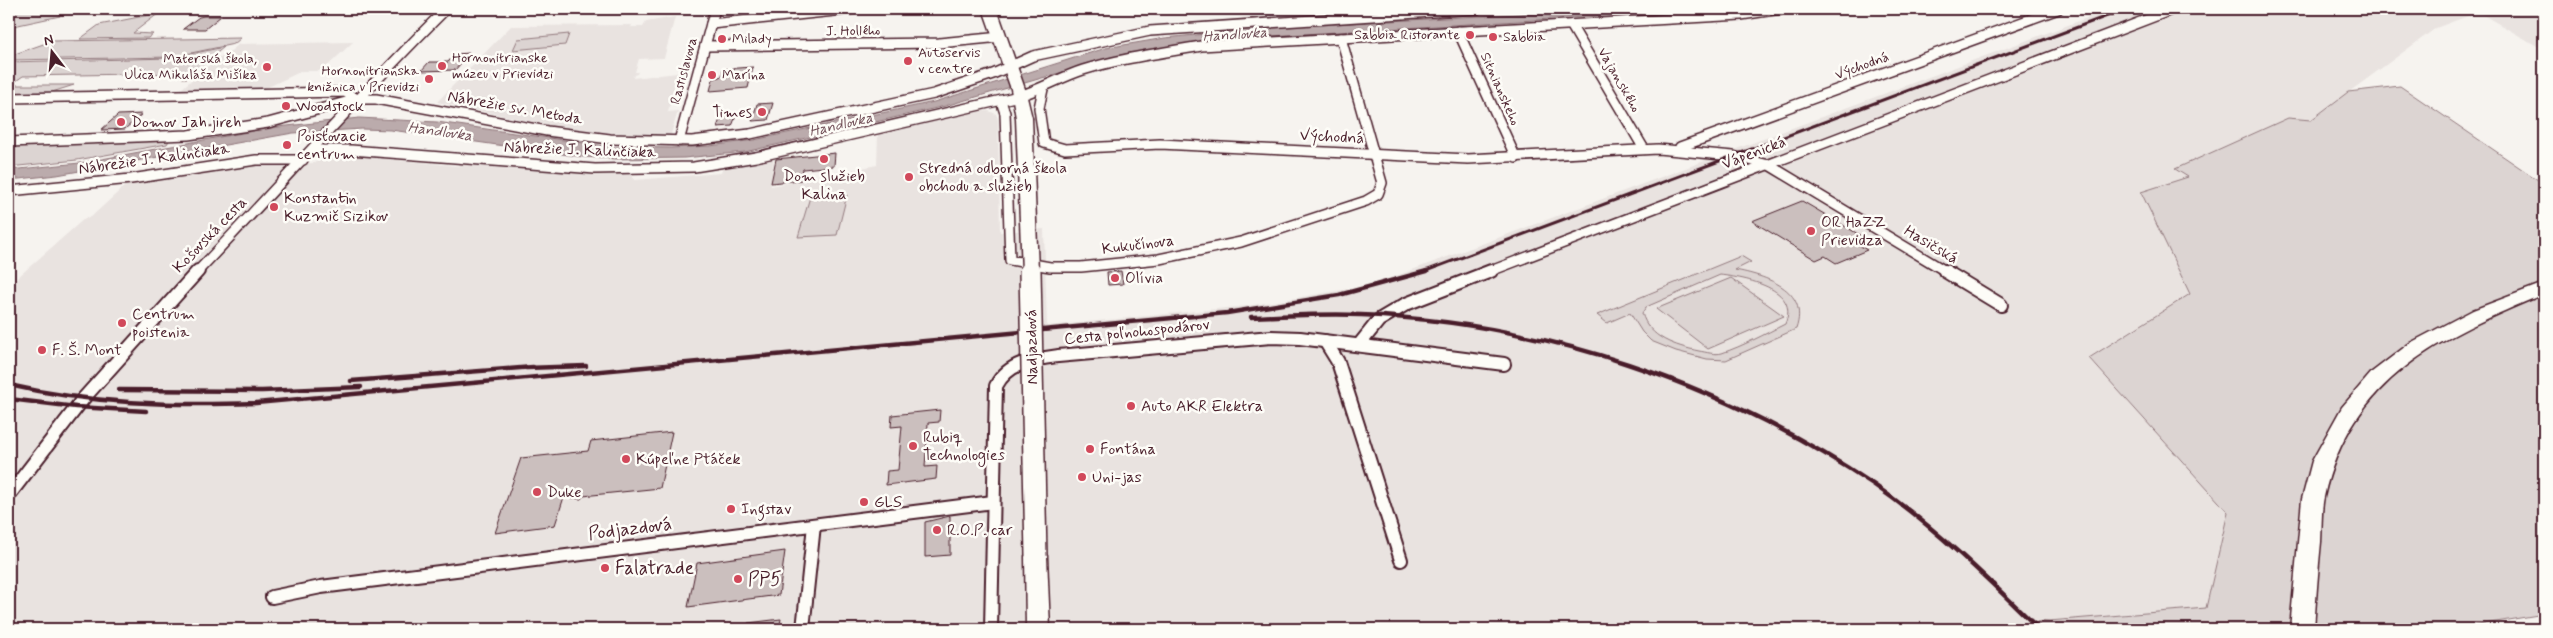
<svg xmlns="http://www.w3.org/2000/svg" width="2553" height="638" viewBox="0 0 2553 638" font-family="Mynerve,sans-serif">
<style>
.built{fill:#e9e3e0}
.green{fill:#dcd4d2;stroke:#937a7e;fill-rule:evenodd}
.water{fill:#bbabac;stroke:#8e7378}
.building{fill:#cbbfbe;stroke:#4a1f2b}
.lines{fill:none;stroke-linecap:round;stroke-linejoin:round}
.street-far1-casing{stroke:#4a1f2b;stroke-width:12}
.street-casing{stroke:#4a1f2b;stroke-width:16}
.primary-casing{stroke:#4a1f2b;stroke-width:3}
.street-far1{stroke:#fdfcf7;stroke-width:9}
.street{stroke:#fdfcf7;stroke-width:12}
.primary{fill:#fdfcf7;fill-rule:evenodd}
.rail-far1{stroke:#4a1f2b;stroke-width:3}
.rail{stroke:#4a1f2b;stroke-width:4.5}
.primary-bridge-far1-casing{stroke:#4a1f2b;stroke-width:19;stroke-linecap:butt}
.primary-bridge-casing{stroke:#4a1f2b;stroke-width:24;stroke-linecap:butt}
.primary-bridge-far1{stroke:#fdfcf7;stroke-width:16}
.primary-bridge{stroke:#fdfcf7;stroke-width:21}
.poi-dot{fill:#d1495b;stroke:#fdfcf7;stroke-width:2}
.labels{text-anchor:middle;dominant-baseline:central;stroke-width:5;stroke-linejoin:round;paint-order:stroke}
.far-street-label{font-size:14px;fill:#4a1f2b;stroke:#fdfcf7}
.far-poi-label{font-size:14px;fill:#4a1f2b;stroke:#fdfcf7;text-anchor:start}
.far-water-label{font-size:15px;font-style:italic;fill:#725058;stroke:#fdfcf7}
.poi-label{font-size:16px;fill:#4a1f2b;stroke:#fdfcf7;text-anchor:start}
.street-label{font-size:16px;fill:#4a1f2b;stroke:#fdfcf7}
.near-street-label{font-size:19px;fill:#4a1f2b;stroke:#fdfcf7}
.near-poi-label{font-size:19px;fill:#4a1f2b;stroke:#fdfcf7;text-anchor:start}
</style>
<rect width="100%" height="100%" fill="#f6f3ef"/>
<filter id="ink" filterUnits="userSpaceOnUse"><feTurbulence type="fractalNoise" baseFrequency=".02" numOctaves="2"/><feDisplacementMap in="SourceGraphic" scale="10" xChannelSelector="R" yChannelSelector="G"/><feConvolveMatrix kernelMatrix="1 2 1 2 8 2 1 2 1" color-interpolation-filters="sRGB"/></filter>
<g filter="url(#ink)">
<g class="built">
<polygon points="2111,9 2544,9 2544,50 2478,12 2436,28 2311,120 2288,119 2176,170 2188,176 2190,294 2089,358 2228,512 2206,608 2038,622 2043,629 9,629 9,285 85,218 91,217 127,184 260,165 314,163 325,157 339,154 459,166 466,163 621,174 631,175 635,180 721,173 723,168 774,158 771,186 877,165 878,133 974,110 989,111 996,114 998,119 1000,232 1044,229 1047,326 1247,306 1372,285"/>
<polygon points="675,17 664,58 639,59 635,72 638,72 637,74 634,75 633,78 678,73 668,112 678,111 671,134 669,135 612,133 557,127 437,102 511,26 632,25 631,27 643,27 646,22"/>
<polygon points="353,42 322,71 302,71 266,88 181,89 219,57 224,57 239,44"/>
</g>
<g class="green">
<polygon points="9,9 54,9 60,16 9,27"/>
<polygon points="159,13 133,33 153,34 148,38 80,39 99,25"/>
<polygon points="569,34 565,45 513,50 518,39"/>
<polygon points="241,38 234,44 172,57 9,60 12,55 52,41"/>
<polygon points="224,47 187,78 182,78 187,73 23,76 10,85 74,85 49,93 9,93 9,62 171,58"/>
<polygon points="2400,86 2538,180 2544,180 2544,614 2454,629 2043,629 2037,622 2206,608 2228,512 2089,358 2190,294 2141,192 2188,177 2175,169 2288,118 2311,120 2348,92"/>
<polygon points="170,139 167,144 77,160 9,167 9,146"/>
<polygon points="847,195 837,235 798,237 810,197"/>
<path d="M1741 256 1751 262 1735 270C1765 276 1810 289 1796 329L1726 360 1707 359 1676 351 1651 341 1642 332 1630 313 1607 323 1597 315ZM1720 275C1745 278 1801 288 1785 324 1765 334 1743 346 1722 353 1715 355 1706 352 1699 351 1675 346 1649 338 1642 313L1646 307Z"/>
<polygon points="1731,278 1784,316 1708,349 1656,309"/>
</g>
<polygon class="water" points="1613,9 1716,9 1221,39 1125,54 945,106 745,152 684,158 615,159 583,157 391,130 362,129 293,133 57,175 9,180 9,170 80,163 269,128 359,118 437,122 612,147 671,148 710,146 754,140 934,102 1106,48 1165,38 1279,27"/>
<g class="building">
<polygon points="204,16 221,16 205,29 183,29 199,17"/>
<polygon points="470,53 455,70 421,71 429,62 448,62 455,54"/>
<polygon points="753,67 748,88 710,91 713,79 722,76 723,69"/>
<polygon points="773,103 768,120 752,121 757,104"/>
<polygon points="142,114 125,129 101,130 118,115"/>
<polygon points="736,116 732,126 717,127 721,117"/>
<polygon points="835,153 834,166 803,169 801,180 771,183 776,159"/>
<polygon points="1802,201 1870,241 1859,245 1867,250 1836,263 1825,256 1816,260 1752,221"/>
<polygon points="1121,271 1123,284 1108,285 1107,272"/>
<polygon points="940,410 939,422 928,423 925,467 937,466 936,479 886,485 887,471 898,470 902,426 891,427 892,415"/>
<polygon points="672,432 660,488 583,496 581,499 564,497 555,525 495,533 521,458 588,451 591,441"/>
<polygon points="950,516 950,555 925,557 925,522"/>
<polygon points="785,551 779,595 688,607 697,563"/>
<polygon points="781,619 779,629 749,629 748,623"/>
</g>
<g class="lines">
<g class="street-far1-casing">
<g id="street-far1">
<polyline points="711,24 854,9"/>
<polyline points="1571,25 1644,149"/>
<polyline points="1458,31 1516,158"/>
<polyline points="705,46 939,43 1001,37"/>
<polyline points="1043,89 1039,108 1044,143 1065,149 1160,144 1468,159 1658,149 1733,156 1769,165 1947,272"/>
<polyline points="9,98 345,92 357,99"/>
<polyline points="1001,101 1005,113 1010,260 1050,267 1081,267 1159,259 1241,242 1366,201 1378,194 1382,183 1341,38"/>
<polyline points="679,141 715,9"/>
<polyline points="9,142 188,135 268,123 357,99 376,99 547,131 610,139 692,141 750,134 934,94 993,74 1033,56 1150,31 1477,9"/>
<polyline points="1680,147 2058,9"/>
<path d="M312 150H351L595 169 694 167 756 157 1019 96C1042 89 1061 77 1083 70 1121 58 1162 53 1201 46L1741 15 1781 9"/>
<polyline points="9,191 131,179 256,160 303,160"/>
<path d="M197 272C280 185 360 94 446 9"/>
<polyline points="1488,272 2174,9"/>
</g>
</g>
<g class="street-casing">
<g id="street">
<polyline points="1945,271 2001,305"/>
<polyline points="1325,341 1338,362 1401,560"/>
<polyline points="1359,345 1379,320 1406,304 1491,271"/>
<polyline points="9,495 83,399 198,271"/>
<polyline points="272,597 321,587 993,502"/>
<polyline points="803,629 814,525"/>
<path d="M991 629 996 386C1008 362 1034 359 1058 356L1271 337 1300 338 1504 364"/>
</g>
</g>
<g class="primary-casing">
<g id="primary">
<polygon points="983,9 997,9 1025,89 1032,118 1029,121 1019,121 1016,118 1011,89"/>
<path d="M2544 283V294C2441 337 2351 377 2324 497 2321 511 2322 527 2321 542 2318 571 2316 600 2314 629H2290L2302 499 2312 461 2342 407 2372 372 2410 343 2473 310Z"/>
<polygon points="1036,547 1044,550 1047,556 1050,629 1026,629 1025,556 1028,550"/>
</g>
</g>
<use href="#street-far1" class="street-far1"/>
<use href="#street" class="street"/>
<use href="#primary" class="primary"/>
<polyline class="rail-far1" points="1423,272 2126,9"/>
<g class="rail">
<path d="M1251 317C1287 316 1325 313 1361 315 1543 322 1722 383 1873 484 1934 526 1987 578 2039 629"/>
<polyline points="526,368 586,366"/>
<polyline points="351,381 533,367"/>
<path d="M9 385C91 404 172 406 256 403L1227 313 1339 295 1427 271"/>
<polyline points="119,390 262,391 361,387"/>
<polyline points="9,399 76,407 146,411"/>
</g>
<g class="primary-bridge-far1-casing">
<polyline id="primary-bridge-far1" points="1024,118 1030,272"/>
</g>
<g class="primary-bridge-casing">
<polyline id="primary-bridge" points="1030,271 1036,556"/>
</g>
<use href="#primary-bridge-far1" class="primary-bridge-far1"/>
<use href="#primary-bridge" class="primary-bridge"/>
</g>
</g>
<g class="poi-dot">
<circle cx="1470" cy="35" r="5"/>
<circle cx="1493" cy="37" r="5"/>
<circle cx="722" cy="39" r="5"/>
<circle cx="908" cy="61" r="5"/>
<circle cx="442" cy="66" r="5"/>
<circle cx="267" cy="67" r="5"/>
<circle cx="712" cy="75" r="5"/>
<circle cx="429" cy="79" r="5"/>
<circle cx="286" cy="106" r="5"/>
<circle cx="762" cy="112" r="5"/>
<circle cx="121" cy="122" r="5"/>
<circle cx="287" cy="145" r="5"/>
<circle cx="824" cy="159" r="5"/>
<circle cx="909" cy="177" r="5"/>
<circle cx="274" cy="207" r="5"/>
<circle cx="1811" cy="231" r="5"/>
<circle cx="1115" cy="278" r="5"/>
<circle cx="122" cy="323" r="5"/>
<circle cx="42" cy="350" r="5"/>
<circle cx="1131" cy="406" r="5"/>
<circle cx="913" cy="446" r="5"/>
<circle cx="1090" cy="449" r="5"/>
<circle cx="626" cy="459" r="5"/>
<circle cx="1082" cy="477" r="5"/>
<circle cx="537" cy="492" r="5"/>
<circle cx="864" cy="502" r="5"/>
<circle cx="731" cy="509" r="5"/>
<circle cx="937" cy="530" r="5"/>
<circle cx="605" cy="568" r="5"/>
<circle cx="738" cy="579" r="5"/>
</g>
<g class="labels">
<g class="far-street-label">
<text transform="translate(853 31) rotate(-1)">J. Hollého</text>
<text transform="translate(1862 66) rotate(-20)">Východná</text>
<text transform="translate(684 71) rotate(-75)">Rastislavova</text>
<text transform="translate(1619 80) rotate(60)">Vajanského</text>
<text transform="translate(1500 89) rotate(66)">Sitnianskeho</text>
</g>
<g class="far-poi-label">
<text x="1460" y="35" text-anchor="end">Sabbia Ristorante</text>
<text x="1503" y="37">Sabbia</text>
<text x="732" y="39">Milady</text>
<text x="918" y="53">Autoservis<tspan x="918" dy="16">v centre</tspan></text>
<text x="452" y="58">Hornonitrianske<tspan x="452" dy="16">múzeu v Prievidzi</tspan></text>
<text x="257" y="59" text-anchor="end">Materská škola,<tspan x="257" dy="16">Ulica Mikuláša Mišíka</tspan></text>
<text x="419" y="71" text-anchor="end">Hornonitrianska<tspan x="419" dy="16">knižnica v Prievidzi</tspan></text>
<text x="722" y="75">Marína</text>
</g>
<g class="far-water-label">
<text transform="translate(1235 35) rotate(-4)">Handlovka</text>
<text transform="translate(841 125) rotate(-13)">Handlovka</text>
<text transform="translate(440 132) rotate(8)">Handlovka</text>
</g>
<g class="poi-label">
<text x="296" y="106">Woodstock</text>
<text x="752" y="112" text-anchor="end">Times</text>
<text x="131" y="122">Domov Jah jireh</text>
<text x="297" y="136">Poisťovacie<tspan x="297" dy="18">centrum</tspan></text>
<text x="919" y="168">Stredná odborná škola<tspan x="919" dy="18">obchodu a služieb</tspan></text>
<text x="824" y="176" text-anchor="middle">Dom služieb<tspan x="824" dy="18">Kalina</tspan></text>
<text x="284" y="198">Konstantin<tspan x="284" dy="18">Kuzmič Sizikov</tspan></text>
<text x="1821" y="222">OR HaZZ<tspan x="1821" dy="18">Prievidza</tspan></text>
<text x="1125" y="278">Olívia</text>
<text x="132" y="314">Centrum<tspan x="132" dy="18">poistenia</tspan></text>
<text x="52" y="350">F. Š. Mont</text>
<text x="1141" y="406">Auto AKR Elektra</text>
<text x="923" y="437">Rubiq<tspan x="923" dy="18">Technologies</tspan></text>
<text x="1100" y="449">Fontána</text>
<text x="636" y="459">Kúpeľne Ptáček</text>
<text x="1092" y="477">Uni-jas</text>
<text x="547" y="492">Duke</text>
<text x="874" y="502">GLS</text>
<text x="741" y="509">Ingstav</text>
<text x="947" y="530">R.O.P. car</text>
</g>
<g class="street-label">
<text transform="translate(515 108) rotate(10)">Nábrežie sv. Metoda</text>
<text transform="translate(1332 137) rotate(3)">Východná</text>
<text transform="translate(580 150) rotate(2)">Nábrežie J. Kalinčiaka</text>
<text transform="translate(1754 153) rotate(-21)">Vápenická</text>
<text transform="translate(154 159) rotate(-8)">Nábrežie J. Kalinčiaka</text>
<text transform="translate(210 235) rotate(-46)">Košovská cesta</text>
<text transform="translate(1138 245) rotate(-7)">Kukučínova</text>
<text transform="translate(1931 245) rotate(31)">Hasičská</text>
<text transform="translate(1137 332) rotate(-6)">Cesta poľnohospodárov</text>
<text transform="translate(1032 347) rotate(-91)">Nadjazdová</text>
</g>
<g class="near-street-label">
<text transform="translate(630 529) rotate(-7)">Podjazdová</text>
</g>
<g class="near-poi-label">
<text x="615" y="568">Falatrade</text>
<text x="748" y="579">PP5</text>
</g>
</g>
<rect width="2553" height="638" fill="none" stroke="#fdfcf7" stroke-width="30"/>
<rect x="15" y="15" width="2523" height="608" fill="none" stroke="#4a1f2b" stroke-width="2" filter="url(#ink)"/>
<g transform="translate(52 52) rotate(344)" stroke="#fdfcf7" stroke-width="4" paint-order="stroke">
<path d="M0-4L9 19L0 12L-9 19Z" fill="#4a1f2b"/>
<text y="-8" font-size="14" font-weight="bold" text-anchor="middle" fill="#4a1f2b">N</text>
</g>
</svg>
